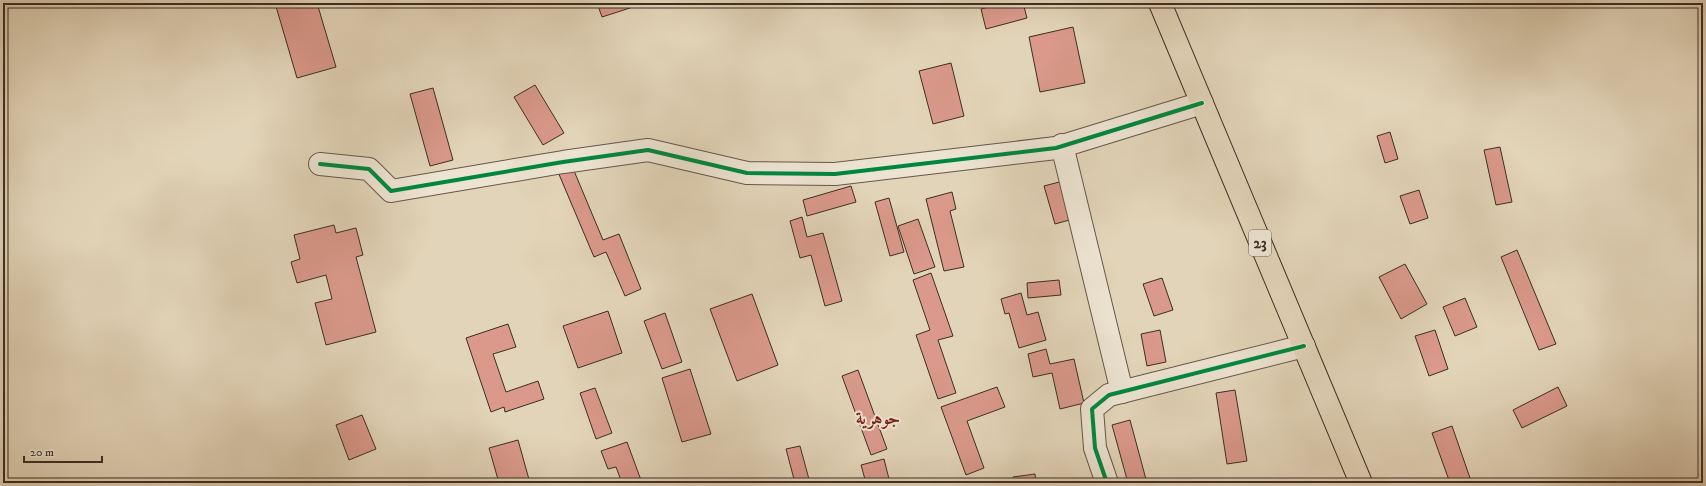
<svg xmlns="http://www.w3.org/2000/svg" width="1706" height="486" viewBox="0 0 1706 486" font-family="'IM FELL DW Pica',Amiri,serif">
<style>
.building{fill:#da998b;stroke:#3c2e24}
.lines{fill:none;stroke-linecap:round;stroke-linejoin:round}
.minor-casing{stroke:#665849;stroke-width:24}
.major-casing{stroke:#3c2e24;stroke-width:24}
.minor{stroke:#ece3d1;stroke-width:22}
.major{stroke:#e2d4b8;stroke-width:22}
.cycleway-casing{stroke:#ece3d1;stroke-width:6}
.cycleway{stroke:#00873e;stroke-width:4}
.labels{text-anchor:middle;dominant-baseline:central;stroke-width:4;stroke-linejoin:round;paint-order:stroke}
.shield{fill:#ece3d1;stroke:#716458;stroke-width:1}
.shield-label{font-size:15px;font-weight:bold;fill:#3c2e24}
.quarter-label{font-size:18px;font-weight:bold;fill:#7a1f14;stroke:#ece3d1}
</style>
<rect width="100%" height="100%" fill="#e2d4b8"/>
<filter id="stains"><feTurbulence type="fractalNoise" baseFrequency=".005" numOctaves="4"/><feColorMatrix values="0 0 0 0 .2 0 0 0 0 .09 0 0 0 0 .02 0 0 0 .5 -.17"/></filter>
<radialGradient id="worn" r=".72"><stop offset=".6" stop-color="#630" stop-opacity="0"/><stop offset="1" stop-color="#630" stop-opacity=".3"/></radialGradient>
<g class="building">
<polygon points="275,3 317,3 336,67 297,78"/>
<polygon points="597,3 631,3 633,7 602,17"/>
<polygon points="1004,3 1023,3 1027,18 986,29 981,9"/>
<polygon points="1073,27 1085,83 1040,92 1029,37"/>
<polygon points="951,63 964,116 933,124 919,71"/>
<polygon points="535,85 564,133 543,145 514,97"/>
<polygon points="433,88 453,160 430,166 410,94"/>
<polygon points="1390,132 1398,159 1385,163 1377,136"/>
<polygon points="1500,147 1512,202 1496,205 1484,150"/>
<polygon points="572,166 603,240 619,234 641,289 625,296 606,252 594,257 558,172"/>
<polygon points="1063,181 1073,219 1055,224 1044,186"/>
<polygon points="851,186 856,202 807,216 803,200"/>
<polygon points="1419,190 1428,218 1410,224 1400,196"/>
<polygon points="952,192 956,209 950,211 964,267 944,271 926,199"/>
<polygon points="889,198 904,252 890,256 875,202"/>
<polygon points="802,217 807,237 823,233 842,301 825,306 811,255 800,258 790,221"/>
<polygon points="918,219 935,267 914,274 898,226"/>
<polygon points="334,225 336,233 356,228 363,255 356,257 376,332 326,345 315,303 332,299 326,275 297,283 291,262 300,259 294,235"/>
<polygon points="1517,250 1556,344 1539,350 1501,257"/>
<polygon points="1405,264 1427,304 1401,319 1379,277"/>
<polygon points="931,273 953,336 938,340 956,393 938,399 916,335 930,330 913,280"/>
<polygon points="1162,278 1173,310 1154,316 1143,284"/>
<polygon points="1059,280 1061,295 1028,298 1027,283"/>
<polygon points="1021,293 1027,315 1038,312 1046,340 1019,348 1009,313 1005,314 1001,299"/>
<polygon points="752,294 778,365 737,381 710,309"/>
<polygon points="1465,298 1477,327 1455,336 1443,307"/>
<polygon points="608,311 622,353 578,368 563,326"/>
<polygon points="665,313 682,362 662,369 644,321"/>
<polygon points="508,324 516,347 493,354 506,392 538,381 544,399 505,412 504,407 491,412 466,338"/>
<polygon points="1160,330 1166,362 1147,366 1141,334"/>
<polygon points="1435,330 1448,369 1429,376 1415,336"/>
<polygon points="1046,349 1050,364 1074,359 1084,403 1060,409 1052,373 1033,377 1028,354"/>
<polygon points="690,369 711,434 682,442 662,378"/>
<polygon points="858,370 887,449 871,455 842,376"/>
<polygon points="997,387 1005,407 967,421 984,468 966,475 941,407"/>
<polygon points="1558,387 1567,406 1522,428 1513,410"/>
<polygon points="595,388 612,433 596,439 580,393"/>
<polygon points="1235,390 1247,461 1227,464 1216,393"/>
<polygon points="362,415 376,449 349,460 336,425"/>
<polygon points="1130,420 1147,483 1128,483 1112,425"/>
<polygon points="1452,426 1470,478 1456,483 1450,483 1432,433"/>
<polygon points="518,440 530,483 499,483 489,448"/>
<polygon points="627,442 642,483 622,483 616,467 608,469 601,451"/>
<polygon points="800,446 810,483 795,483 786,449"/>
<polygon points="884,459 890,483 866,483 861,465"/>
<polygon points="1035,474 1036,483 1013,483 1013,477"/>
<polygon points="1187,479 1188,483 1171,483"/>
</g>
<g class="lines">
<g class="minor-casing">
<g id="minor">
<polyline points="1062,145 1122,392"/>
<polyline points="320,164 369,169 391,191 563,162 648,150 747,173 835,174 1056,148 1202,103"/>
<polyline points="1107,483 1095,448 1092,409 1109,395 1304,346"/>
</g>
</g>
<g class="major-casing">
<polyline id="major" points="1160,3 1361,483"/>
</g>
<use href="#minor" class="minor"/>
<use href="#major" class="major"/>
<g class="cycleway-casing">
<g id="cycleway">
<polyline points="320,164 369,169 391,191 563,162 648,150 747,173 835,174 1056,148 1202,103"/>
<polyline points="1107,483 1095,448 1092,409 1109,395 1304,346"/>
</g>
</g>
<use href="#cycleway" class="cycleway"/>
</g>
<g class="labels">
<rect class="shield" x="1249" y="230" width="22" height="26" rx="3"/>
<g class="shield-label">
<text x="1260" y="243">23</text>
</g>
<g class="quarter-label">
<text x="878" y="419">جوهرية</text>
</g>
</g>
<rect width="1706" height="486" fill="none" stroke="#e2d4b8" stroke-width="16"/>
<rect x="4" y="4" width="1698" height="478" fill="none" stroke="#3c2e24" stroke-width="2"/>
<rect x="8" y="8" width="1690" height="470" fill="none" stroke="#3c2e24"/>
<path d="M24 456v6h78v-6" fill="none" stroke="#3c2e24" stroke-width="2"/>
<text x="30" y="456" font-size="12" fill="#3c2e24" stroke="#ece3d1" stroke-width="3" paint-order="stroke">20 m</text>
<rect width="100%" height="100%" filter="url(#stains)"/>
<rect width="100%" height="100%" fill="url(#worn)"/>
</svg>
